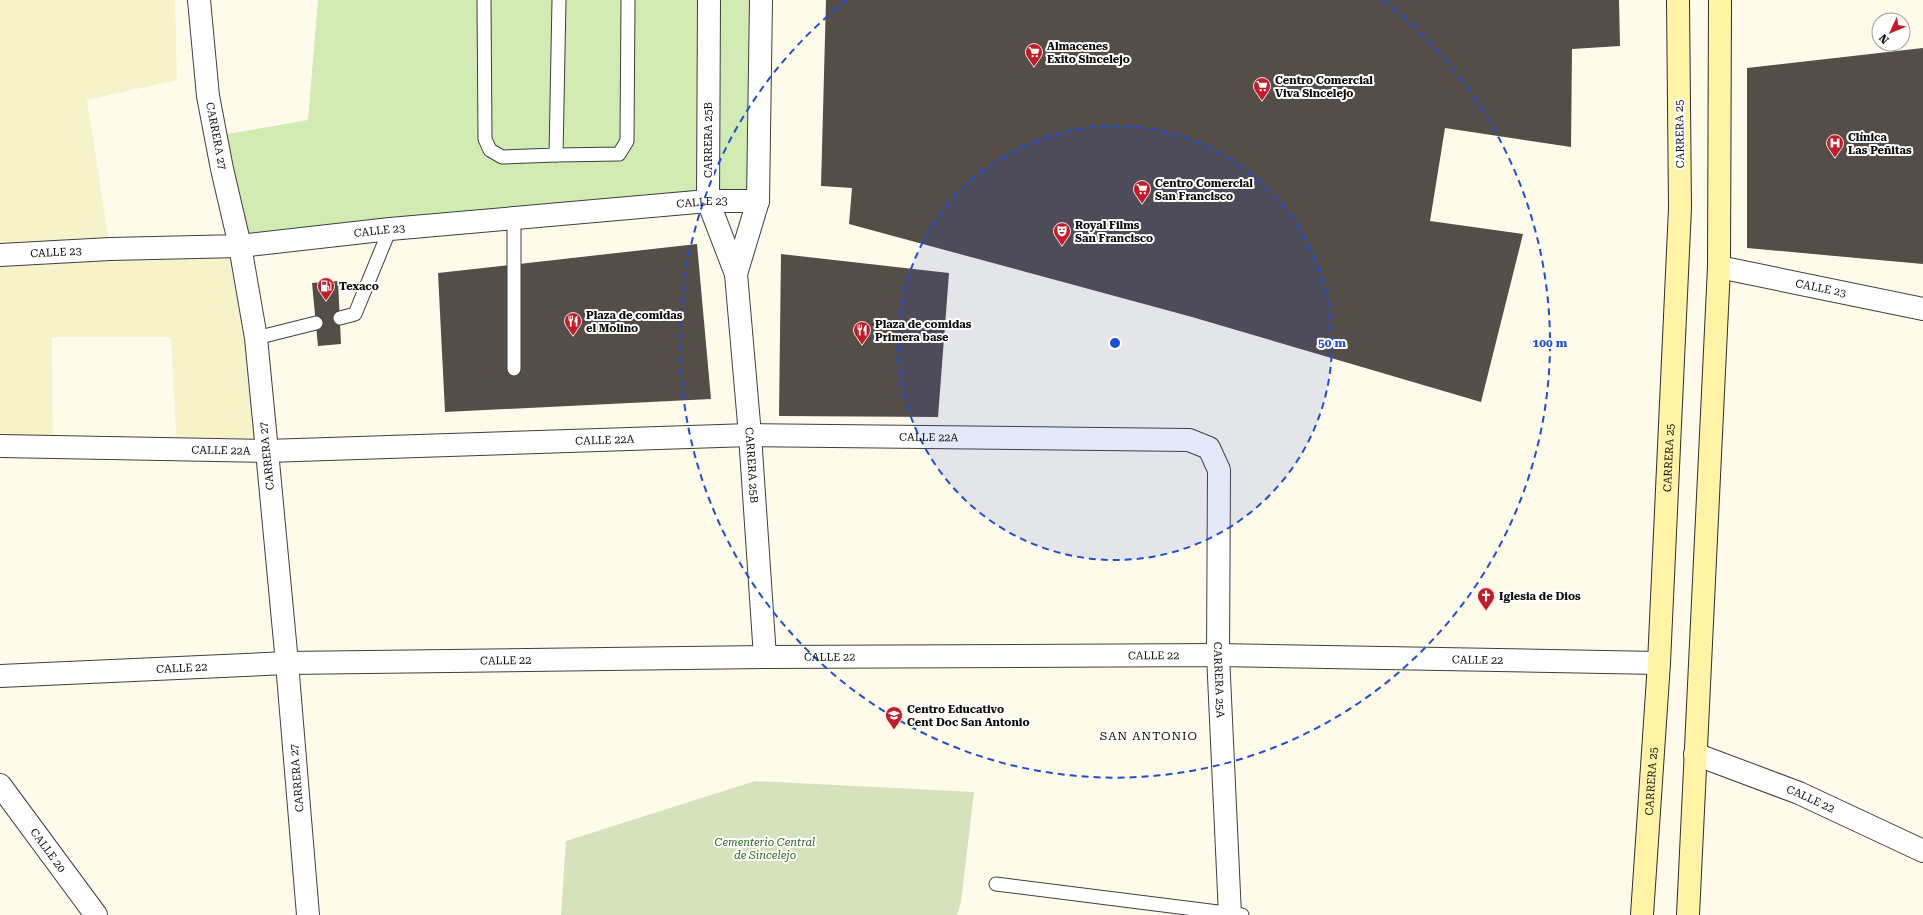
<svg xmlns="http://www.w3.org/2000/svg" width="1923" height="915" viewBox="0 0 1923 915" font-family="'Roboto Serif',serif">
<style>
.farmland{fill:#f6f2c9}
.green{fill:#d1ebb3}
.cemetery{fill:#d6e2bb}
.building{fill:#554d48}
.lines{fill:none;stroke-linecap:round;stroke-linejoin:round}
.service-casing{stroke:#3f3f3f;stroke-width:15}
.minor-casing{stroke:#3f3f3f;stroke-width:24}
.tertiary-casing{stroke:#3f3f3f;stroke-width:24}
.secondary-casing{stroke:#2e2e2e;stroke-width:24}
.service{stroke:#fff;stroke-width:13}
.minor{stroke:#fff;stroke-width:22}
.tertiary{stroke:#fff;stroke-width:22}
.secondary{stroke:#fff4a6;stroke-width:22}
.ring{fill:none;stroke:#1d4ed8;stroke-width:2;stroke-dasharray:7 5}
.labels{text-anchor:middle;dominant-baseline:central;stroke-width:4;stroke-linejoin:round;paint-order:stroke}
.poi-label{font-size:11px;font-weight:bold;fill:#0c0c0c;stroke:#fff;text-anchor:start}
.street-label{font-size:11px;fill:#0c0c0c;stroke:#fff}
.park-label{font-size:11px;font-style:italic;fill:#2a6719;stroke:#fff}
.neighbourhood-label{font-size:12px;letter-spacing:1px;fill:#0c0c0c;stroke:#fff}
.centre{fill:#1d4ed8;stroke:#fff;stroke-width:2}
.ring-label{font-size:12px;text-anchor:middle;font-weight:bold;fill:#1d4ed8;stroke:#fff;stroke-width:4;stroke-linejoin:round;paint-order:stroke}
</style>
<rect width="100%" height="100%" fill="#fffbeb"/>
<polygon class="farmland" points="0,0 175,0 177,80 87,100 110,248 240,246 267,451 177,450 171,337 52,337 53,447 0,446"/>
<polygon class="green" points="318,0 761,0 758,201 240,246 216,136 308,120"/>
<polygon class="cemetery" points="755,781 974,792 961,902 957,915 561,915 566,841"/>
<g class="building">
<polygon points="826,0 1619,0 1620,46 1572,49 1571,147 1445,128 1430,221 1523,234 1481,402 1192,317 849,224 852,188 821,186"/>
<polygon points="1923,48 1923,264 1747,248 1747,68"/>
<polygon points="697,244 711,399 445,412 438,273"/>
<polygon points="781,254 949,273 938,417 779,416"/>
<polygon points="338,281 341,344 318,346 312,283"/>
</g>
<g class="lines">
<g class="service-casing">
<g id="service">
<polyline points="484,0 485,139 490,150 502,157 556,155 559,0"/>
<polyline points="556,155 619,154 627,141 628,0"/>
<polyline points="340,318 355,314 390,229"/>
<polyline points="256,338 316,323"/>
<polyline points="514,369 514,218"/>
<polyline points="996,884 1242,915"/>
</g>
</g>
<g class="minor-casing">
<g id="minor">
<path id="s1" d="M709 0 708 201 736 274 750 435 765 657"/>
<path id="s2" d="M1719 267 1923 309"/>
<polyline points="736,274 758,201 761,0"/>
<path id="s3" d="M0 446 267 451 750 435 1189 440 1209 448 1219 470 1218 655 1230 915"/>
<path id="s4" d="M0 676 287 663 765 657 1218 655 1659 663"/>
<path id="s5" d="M1695 754 1799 793 1923 851"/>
<path id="s6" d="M0 785 96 915"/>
<path id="s7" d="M308 915 287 663 267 451 256 338 240 246 390 229 708 201H758"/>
</g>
</g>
<g class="tertiary-casing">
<g id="tertiary">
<path id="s8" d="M0 255 110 249 240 246 222 169 208 96 199 0"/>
</g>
</g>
<g class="secondary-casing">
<g id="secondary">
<path id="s9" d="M1642 915 1659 663 1680 208 1678 0"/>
<polyline points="1688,915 1719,267 1720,0"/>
</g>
</g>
<use href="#service" class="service"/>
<use href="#minor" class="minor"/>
<use href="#tertiary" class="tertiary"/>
<use href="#secondary" class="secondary"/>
</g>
<circle cx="1115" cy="343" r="217" fill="#1d4ed8" fill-opacity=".12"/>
<g class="ring">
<circle cx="1115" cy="343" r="217"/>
<path d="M1383 0A435 435 0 1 1 847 0"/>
</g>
<defs>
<g id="supermarket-pin" transform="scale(0.9)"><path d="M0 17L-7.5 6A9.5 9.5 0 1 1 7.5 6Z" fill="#c31c27" stroke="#fff"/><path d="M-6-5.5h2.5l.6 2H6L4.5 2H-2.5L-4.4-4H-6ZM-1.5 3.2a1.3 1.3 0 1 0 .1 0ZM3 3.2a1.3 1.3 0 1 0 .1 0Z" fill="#fff"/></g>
<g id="hospital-pin" transform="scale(0.9)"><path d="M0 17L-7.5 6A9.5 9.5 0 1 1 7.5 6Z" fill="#c31c27" stroke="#fff"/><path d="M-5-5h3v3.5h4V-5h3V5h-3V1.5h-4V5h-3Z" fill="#fff"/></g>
<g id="theatre-pin" transform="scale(0.9)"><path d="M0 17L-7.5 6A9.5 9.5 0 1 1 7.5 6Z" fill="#c31c27" stroke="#fff"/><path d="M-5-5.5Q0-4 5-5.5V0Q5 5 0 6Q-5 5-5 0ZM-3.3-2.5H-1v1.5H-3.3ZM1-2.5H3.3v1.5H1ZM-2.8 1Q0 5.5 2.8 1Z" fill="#fff"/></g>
<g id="fuel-pin" transform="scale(0.9)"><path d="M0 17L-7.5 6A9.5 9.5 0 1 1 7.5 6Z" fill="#c31c27" stroke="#fff"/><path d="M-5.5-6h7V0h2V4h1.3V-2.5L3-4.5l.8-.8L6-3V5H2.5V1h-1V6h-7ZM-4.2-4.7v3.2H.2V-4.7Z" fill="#fff"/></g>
<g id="restaurant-pin" transform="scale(0.9)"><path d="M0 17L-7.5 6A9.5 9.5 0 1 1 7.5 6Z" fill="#c31c27" stroke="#fff"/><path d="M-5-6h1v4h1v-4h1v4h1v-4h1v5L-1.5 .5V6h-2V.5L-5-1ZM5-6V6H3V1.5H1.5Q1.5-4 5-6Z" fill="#fff"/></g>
<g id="church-pin" transform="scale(0.9)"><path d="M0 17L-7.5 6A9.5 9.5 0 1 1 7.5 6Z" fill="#c31c27" stroke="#fff"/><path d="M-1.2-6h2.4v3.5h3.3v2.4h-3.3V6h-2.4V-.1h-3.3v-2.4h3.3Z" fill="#fff"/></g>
<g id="school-pin" transform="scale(0.9)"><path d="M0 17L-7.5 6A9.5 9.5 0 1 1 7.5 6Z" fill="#c31c27" stroke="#fff"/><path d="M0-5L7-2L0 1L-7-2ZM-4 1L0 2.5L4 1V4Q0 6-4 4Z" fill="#fff"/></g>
</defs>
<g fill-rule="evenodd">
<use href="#supermarket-pin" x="1034" y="52"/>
<use href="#supermarket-pin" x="1262" y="86"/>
<use href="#hospital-pin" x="1835" y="143"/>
<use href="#supermarket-pin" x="1142" y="189"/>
<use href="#theatre-pin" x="1062" y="231"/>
<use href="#fuel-pin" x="326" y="286"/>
<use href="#restaurant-pin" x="573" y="321"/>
<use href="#restaurant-pin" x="862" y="330"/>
<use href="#church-pin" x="1486" y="596"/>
<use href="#school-pin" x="894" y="715"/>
</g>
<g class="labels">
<g class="poi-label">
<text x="1047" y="46">Almacenes<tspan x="1047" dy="13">Exito Sincelejo</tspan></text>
<text x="1275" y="80">Centro Comercial<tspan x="1275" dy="13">Viva Sincelejo</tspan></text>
<text x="1848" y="137">Clínica<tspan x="1848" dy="13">Las Peñitas</tspan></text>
<text x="1155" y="183">Centro Comercial<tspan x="1155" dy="13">San Francisco</tspan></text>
<text x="1075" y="225">Royal Films<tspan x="1075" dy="13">San Francisco</tspan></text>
<text x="339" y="286">Texaco</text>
<text x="586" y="315">Plaza de comidas<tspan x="586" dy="13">el Molino</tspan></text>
<text x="875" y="324">Plaza de comidas<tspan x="875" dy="13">Primera base</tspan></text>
<text x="1499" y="596">Iglesia de Dios</text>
<text x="907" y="709">Centro Educativo<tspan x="907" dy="13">Cent Doc San Antonio</tspan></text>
</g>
<g class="street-label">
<text transform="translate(1680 134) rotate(-91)">CARRERA 25</text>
<text transform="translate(216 136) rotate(79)">CARRERA 27</text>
<text transform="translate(708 140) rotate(-90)">CARRERA 25B</text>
<text stroke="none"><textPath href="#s7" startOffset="1137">CALLE 23</textPath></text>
<text stroke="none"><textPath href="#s7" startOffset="813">CALLE 23</textPath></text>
<text stroke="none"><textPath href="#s8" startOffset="56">CALLE 23</textPath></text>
<text stroke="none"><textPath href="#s2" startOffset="104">CALLE 23</textPath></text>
<text stroke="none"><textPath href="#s3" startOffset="929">CALLE 22A</textPath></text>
<text stroke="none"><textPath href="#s3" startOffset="605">CALLE 22A</textPath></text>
<text stroke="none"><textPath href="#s3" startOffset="221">CALLE 22A</textPath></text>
<text transform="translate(267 456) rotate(-96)">CARRERA 27</text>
<text stroke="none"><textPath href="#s9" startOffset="458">CARRERA 25</textPath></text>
<text stroke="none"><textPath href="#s1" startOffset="471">CARRERA 25B</textPath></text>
<text stroke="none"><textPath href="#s4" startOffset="1154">CALLE 22</textPath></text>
<text stroke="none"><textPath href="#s4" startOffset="830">CALLE 22</textPath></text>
<text stroke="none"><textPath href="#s4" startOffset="506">CALLE 22</textPath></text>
<text stroke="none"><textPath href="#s4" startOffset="1478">CALLE 22</textPath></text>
<text stroke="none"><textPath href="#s4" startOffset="182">CALLE 22</textPath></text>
<text stroke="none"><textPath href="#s3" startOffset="1445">CARRERA 25A</textPath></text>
<text transform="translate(297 778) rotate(-95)">CARRERA 27</text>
<text stroke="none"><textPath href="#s9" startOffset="134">CARRERA 25</textPath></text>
<text stroke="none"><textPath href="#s5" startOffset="124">CALLE 22</textPath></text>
<text stroke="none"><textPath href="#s6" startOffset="81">CALLE 20</textPath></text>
</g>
<g class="park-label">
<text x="765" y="842">Cementerio Central<tspan x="765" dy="13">de Sincelejo</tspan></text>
</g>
<g class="neighbourhood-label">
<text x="1149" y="736">SAN ANTONIO</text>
</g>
</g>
<circle cx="1115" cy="343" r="6" class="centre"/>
<g class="ring-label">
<text x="1332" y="347">50 m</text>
<text x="1550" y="347">100 m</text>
</g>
<g transform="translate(1891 32) rotate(226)"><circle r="19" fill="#ffffff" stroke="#9e9e9e"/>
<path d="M0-3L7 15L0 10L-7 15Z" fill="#c31c27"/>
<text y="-6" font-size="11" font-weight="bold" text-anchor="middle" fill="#0c0c0c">N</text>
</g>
</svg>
